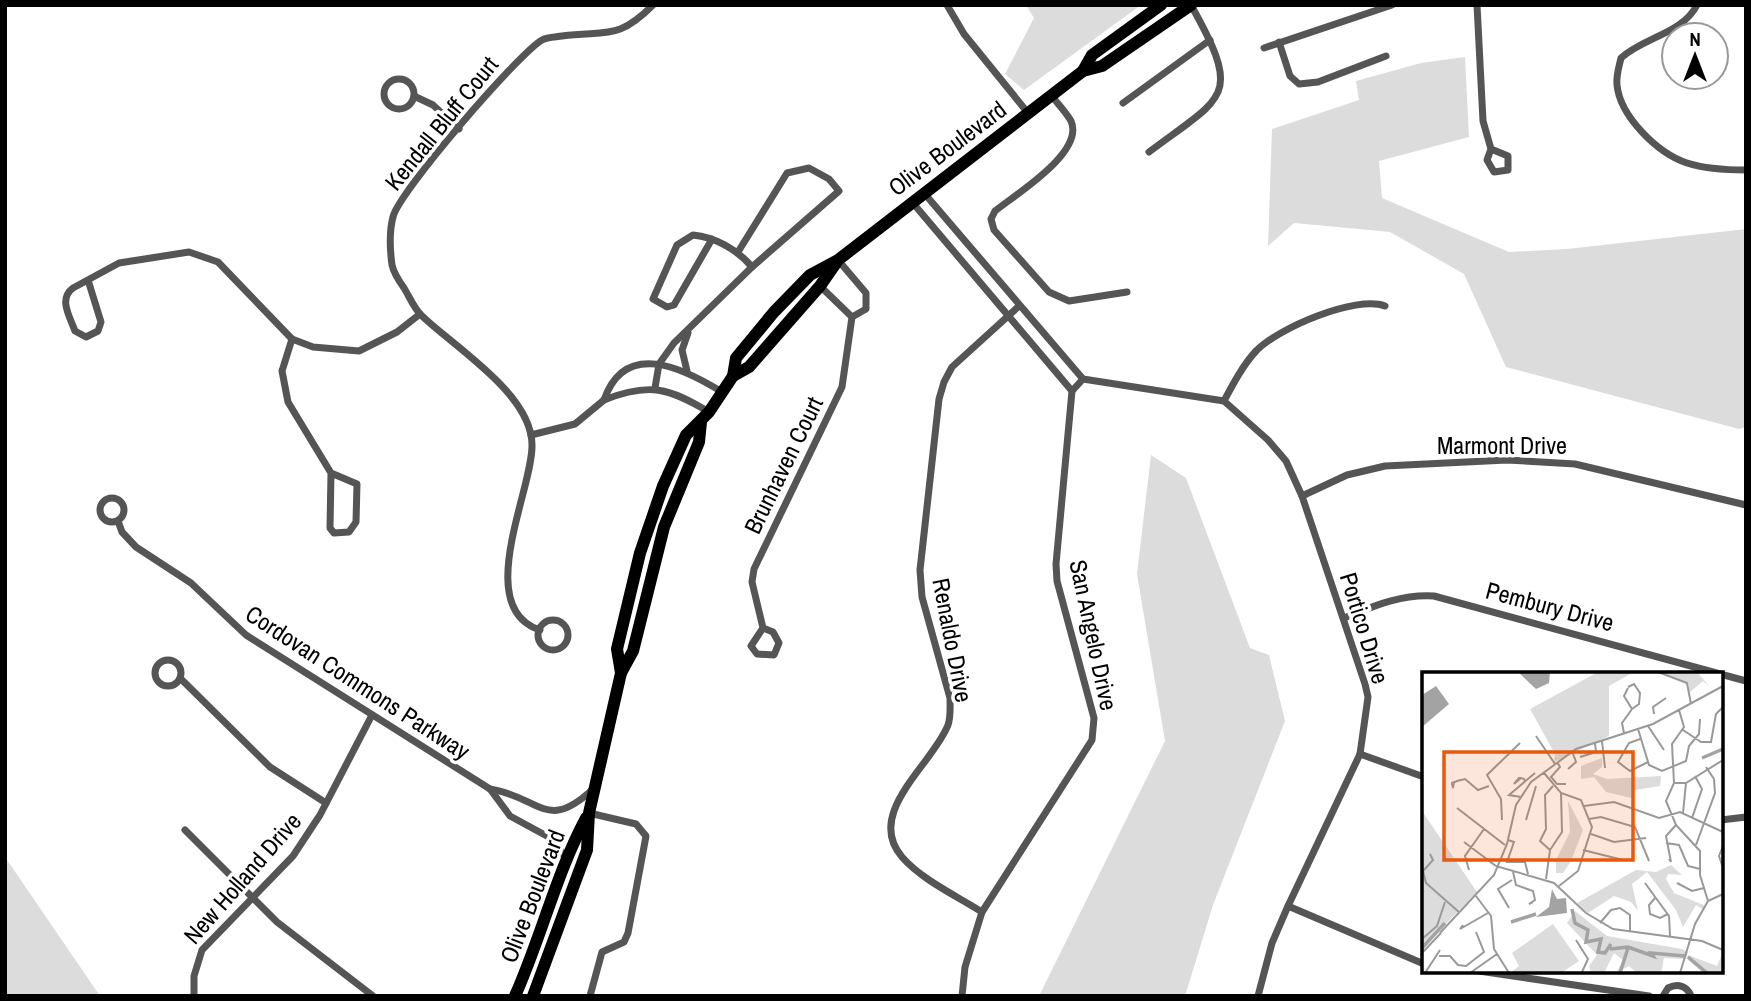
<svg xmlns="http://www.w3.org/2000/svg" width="1751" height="1001" viewBox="0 0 1751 1001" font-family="'Archivo Narrow',sans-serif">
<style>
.green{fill:#dcdcdc}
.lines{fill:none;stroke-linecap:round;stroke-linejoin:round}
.minor{stroke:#555;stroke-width:7}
.primary{stroke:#000;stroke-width:12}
.labels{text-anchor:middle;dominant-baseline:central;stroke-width:7;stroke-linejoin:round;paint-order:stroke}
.street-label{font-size:24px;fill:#000;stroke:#fff}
.inset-river{fill:none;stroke:#a3a3a3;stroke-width:3.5}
.inset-road{fill:none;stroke:#999;stroke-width:2}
.view{fill:#e8590c;fill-opacity:0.15;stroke:#e8590c;stroke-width:3.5}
.inset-edge{fill:none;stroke:#000;stroke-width:3.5}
</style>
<rect width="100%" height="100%" fill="#fff"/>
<g class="green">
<polygon points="1026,5 1141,5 1024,90 1005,74 1034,18"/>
<polygon points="1465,57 1469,137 1379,161 1382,198 1509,252 1567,249 1746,229 1746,427 1739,429 1506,367 1464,274 1390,232 1294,223 1268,246 1272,129 1359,100 1356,81 1421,63"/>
<polygon points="1151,455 1186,478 1250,648 1269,655 1285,721 1213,905 1185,996 1039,996 1165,741 1137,574"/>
<polygon points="5,857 100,996 5,996"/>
</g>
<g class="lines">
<g class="minor">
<polyline points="947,5 964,34 1028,113"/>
<polyline points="1477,5 1483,121 1491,149 1487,160 1494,172 1508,170 1508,156 1491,149"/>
<path d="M1697 5C1682 34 1644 37 1621 58 1619 67 1616 75 1617 85 1620 116 1657 153 1687 163 1706 169 1726 170 1746 170"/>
<polyline points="1279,42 1290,76 1299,84 1318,82 1386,56"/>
<polyline points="1264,48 1392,5"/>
<circle cx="399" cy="94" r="15"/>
<path d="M1051 95C1057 103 1066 112 1071 121 1085 152 1016 194 995 211L991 219 994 230 1049 292 1069 301 1127 292"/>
<polyline points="416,97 433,105 459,129"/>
<polyline points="1123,103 1210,40"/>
<path d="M1149 152C1225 95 1243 98 1191 5"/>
<polyline points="924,193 1083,379 1224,401 1268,440 1286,461 1302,496 1365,684 1368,697 1360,754 1288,906 1272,943 1258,996"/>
<polyline points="912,202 1072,391"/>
<path d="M712 239 674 305 667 307 653 299 677 245 693 235C715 237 738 250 752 267"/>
<path d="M88 280 101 322 98 331 86 337 75 331C70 317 58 299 73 288L119 263 189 252 218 262 292 339 313 347 359 351 397 332 420 314"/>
<polyline points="820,286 852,317 866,309 866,293 838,260"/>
<polyline points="292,339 282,371 288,402 331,473 330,528 334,533 349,532 356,522 357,484 331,473"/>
<polyline points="687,371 682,350 688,333"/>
<polyline points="655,388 659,364 674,343 752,267 839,191 829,179 809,168 787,173 738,252"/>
<path d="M1224 401C1233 384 1243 365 1256 351 1278 328 1356 295 1385 306"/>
<path d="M709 412C669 388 649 382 604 400 625 339 683 368 722 392"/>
<polyline points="531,435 575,424 604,400"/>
<polyline points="1302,496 1347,475 1385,466 1507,460 1575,464 1746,505"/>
<circle cx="112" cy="510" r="12"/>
<path d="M118 521 122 532 136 547 191 583 246 635 490 789C541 797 546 833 593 789"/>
<path d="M1344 618C1374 606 1401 594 1434 596L1746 681"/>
<circle cx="553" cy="635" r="15"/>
<polyline points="763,628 773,632 779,643 774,655 757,654 751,646 763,628 752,582 754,569 842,387 852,317"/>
<path d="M540 630C472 608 533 489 532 445 532 394 454 347 421 315 414 308 409 296 404 288 399 281 394 274 392 265 390 250 389 232 393 217 398 193 518 54 542 40 547 37 556 37 562 36 607 30 617 41 653 5"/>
<circle cx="168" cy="673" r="13"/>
<polyline points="180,678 270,767 326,803"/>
<polyline points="1360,754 1424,777"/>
<polyline points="490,789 510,816 556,841 565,859"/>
<polyline points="589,813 636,824 646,836 628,933 624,942 602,952 590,996"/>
<polyline points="1721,820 1746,817"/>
<polyline points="185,830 277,922 373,996"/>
<polyline points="1288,906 1424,964"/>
<path d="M982 912C957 896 922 880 902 857 864 813 933 764 948 725 951 717 950 707 950 698L922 597 920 570 939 399 944 382 952 367 1019 306"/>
<polyline points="1479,971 1649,996"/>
<polyline points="194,996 194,976 202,950 293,856 320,815 372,715"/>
<polyline points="962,996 965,967 982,912 1092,740 1094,718 1057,581 1056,564 1072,391 1083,379"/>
<path d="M1663 996 1668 988C1678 983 1687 986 1691 996"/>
</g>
<g class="primary">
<polyline points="1083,71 1092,55 1161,5"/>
<polyline points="733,376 749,367 820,286 836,263"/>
<polyline points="621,673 617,649 640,553 663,486 686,435 709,412 733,376 736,358 774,312 810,275 838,260 1083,71 1102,66 1191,5"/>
<path d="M515 996C541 938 556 874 586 818"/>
<polyline points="533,996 587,850 589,813 621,673 633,651 664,527 699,442 701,422"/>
</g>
</g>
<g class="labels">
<g class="street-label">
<text transform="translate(441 123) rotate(-51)">Kendall Bluff Court</text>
<text transform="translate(947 148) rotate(-37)">Olive Boulevard</text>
<text x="1502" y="445">Marmont Drive</text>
<text transform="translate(783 465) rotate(-64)">Brunhaven Court</text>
<text transform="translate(1550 606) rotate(15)">Pembury Drive</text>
<text transform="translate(1365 628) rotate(73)">Portico Drive</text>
<text transform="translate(1094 635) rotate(78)">San Angelo Drive</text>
<text transform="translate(953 640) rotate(79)">Renaldo Drive</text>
<text transform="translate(358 682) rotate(33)">Cordovan Commons Parkway</text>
<text transform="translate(242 878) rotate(-49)">New Holland Drive</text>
<text transform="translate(532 896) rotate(-69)">Olive Boulevard</text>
</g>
</g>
<g transform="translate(1422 672)">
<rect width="301" height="301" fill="#fff"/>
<path d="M176 0 210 1 187 14V64L132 90 133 82 108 37ZM238 0H275L288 15 281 9 267 21V13ZM180 86V95L171 102 185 107 239 104 238 114 213 118 209 126 184 120 172 105 159 107V94ZM146 129 161 158 149 189 141 201H134V188L148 160ZM0 139 55 220 0 276ZM249 193 260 203 246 202 244 207 252 221 284 234 282 238 274 233 261 255 254 238 225 200 210 212 216 239 209 230 192 224 166 241 155 231 214 198 234 200ZM153 239 185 264 260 277 266 280 264 287 242 286 239 301H215L207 294 194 301 201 288 192 281 182 301H169L167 294 175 283 145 251ZM131 252 157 289 139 301H88L97 294 90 281ZM301 280 299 301H281L265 287 266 283 295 294Z" fill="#dcdcdc"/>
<path d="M96 0H128L127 11 114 17ZM14 14 27 32 0 55V23ZM130 217 135 227 144 226 145 241 114 245 127 235Z" fill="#a3a3a3"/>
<path class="inset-river" d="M280 86 301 77M150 237 153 251 166 258 164 270 179 267 176 280 183 281 189 272M89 250 114 242M0 276 23 251M188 277 206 275 231 284 229 281 263 284M266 285 285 301M198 301 206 276"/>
<path class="inset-road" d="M236 0 265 11 269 32M206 15 212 12 218 21 217 32 210 37M257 38 262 55 250 72 252 111 244 129 254 153 278 179V203L286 229M232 42 231 35 244 26M226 54 242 78M216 57 227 93 240 99 264 89 267 74 277 62 278 47M261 58 279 70H289L294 42 301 35M202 61 200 51 210 37 202 24 206 16M114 64 133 92M218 67 207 71 196 90 208 99 226 90M180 69 183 96M158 85 174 80 173 71M135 90 138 95 129 105 135 112H144M146 97 154 90 150 79M122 101 139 121 159 128 170 155 156 199 137 214M99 106 92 112 97 106H99L102 107 103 109M32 110 31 116 30 112V111L35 109 43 107 56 118 67 114M252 111H264L301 88M99 125 87 123 113 101M162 134 192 130 237 146 258 140 301 160M35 136 83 173M261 141 264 111M270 146 280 117 273 104M167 147 179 145 213 155 227 189M80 148 79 127 65 103 98 71M104 148 114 114M169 162 192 170 224 166M86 168 92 170 85 190H103L106 202M42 170 74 194 68 190M244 171 257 173 266 194 278 197M274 173 293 121 292 107 284 95M301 174 297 184 301 196M128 178 118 169 124 157 123 123 131 114M161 178 201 188M8 182 11 188 1 199 4 211 38 241M247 187 249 190 244 164 254 153M74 194 132 211 164 241 191 257 280 269 301 278M47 198 43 184 62 157M91 200 94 213 111 219 113 228 107 232 111 230M124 207 128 178 140 160 139 121M223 211 247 244 248 264M255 211 270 219 282 216M54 224 69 244 72 277 87 301M233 226 227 233 228 242 238 246 246 242M87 236 76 217 90 208M178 251 189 238 198 236 208 243V259M41 253 38 257 66 241M18 261 72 203 85 172 94 133 109 110 154 77 231 52 301 14M0 267 15 254 23 230M154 268 166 287 160 300M0 281 19 261M17 284H28L36 293 44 294 62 280 54 260M3 301 18 278M48 301 75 282M258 301 273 252 286 229 301 222"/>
<path class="view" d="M22 80H211V188H22Z"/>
<rect width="301" height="301" class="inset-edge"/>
</g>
<rect width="1751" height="1001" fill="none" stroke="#000000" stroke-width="14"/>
<g transform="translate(1695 56)"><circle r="33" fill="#ffffff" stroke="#999999" stroke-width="2"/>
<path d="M0-5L12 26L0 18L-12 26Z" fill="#000000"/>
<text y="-10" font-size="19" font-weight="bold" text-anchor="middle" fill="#000000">N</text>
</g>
</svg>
